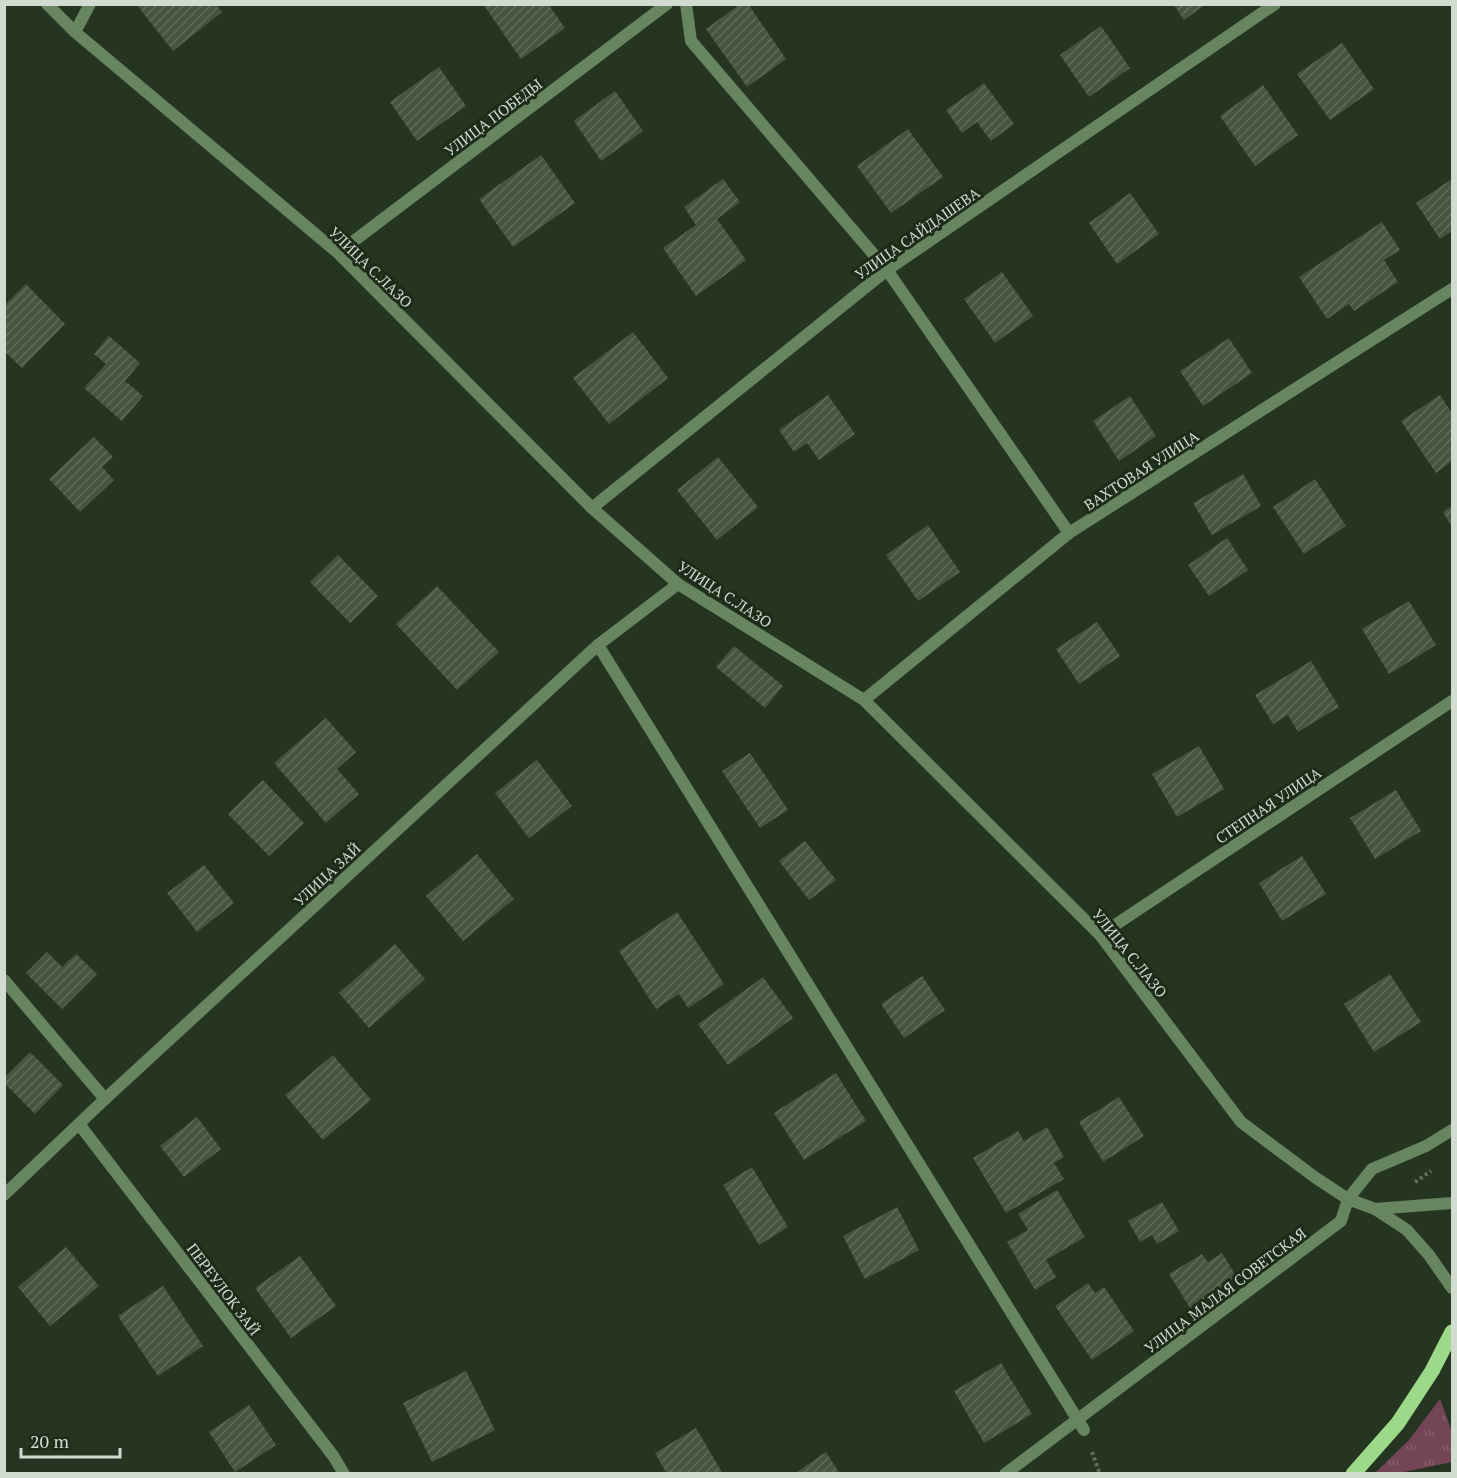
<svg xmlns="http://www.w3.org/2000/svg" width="1457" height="1478" viewBox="0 0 1457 1478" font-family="'PT Serif',serif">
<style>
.grass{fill:url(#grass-tufts)}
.building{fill:url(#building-hatch)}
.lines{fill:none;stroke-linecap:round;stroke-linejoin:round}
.path{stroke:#606d5d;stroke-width:4;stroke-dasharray:3 3;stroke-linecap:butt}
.lane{stroke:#67855f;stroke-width:12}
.street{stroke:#67855f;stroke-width:12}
.primary{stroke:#9cda8a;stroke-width:15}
.labels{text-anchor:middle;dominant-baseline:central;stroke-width:6;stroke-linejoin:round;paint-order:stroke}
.street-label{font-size:15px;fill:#d2dbcf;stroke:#1d2b19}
</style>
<defs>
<pattern id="grass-tufts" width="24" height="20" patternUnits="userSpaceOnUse" patternTransform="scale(1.5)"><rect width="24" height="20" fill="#744556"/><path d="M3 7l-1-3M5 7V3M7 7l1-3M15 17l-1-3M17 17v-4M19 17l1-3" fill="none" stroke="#875f6d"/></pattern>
<pattern id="building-hatch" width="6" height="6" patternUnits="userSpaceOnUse" patternTransform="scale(1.5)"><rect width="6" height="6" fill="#455541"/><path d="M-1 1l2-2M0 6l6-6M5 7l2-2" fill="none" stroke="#5f6d5b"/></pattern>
</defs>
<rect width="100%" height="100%" fill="#263522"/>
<polygon class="grass" points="1440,1399 1452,1432 1452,1462 1399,1473 1375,1473 1409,1440"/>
<g class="building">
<polygon points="136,4 215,4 222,12 173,51"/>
<polygon points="483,4 548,4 565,28 521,59"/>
<polygon points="740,4 748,4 786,59 747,87 706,29"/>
<polygon points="1173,4 1206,4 1184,20"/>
<polygon points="1101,26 1130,68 1089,97 1060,55"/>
<polygon points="1342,43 1374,89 1330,120 1297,74"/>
<polygon points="439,67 466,106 417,141 390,102"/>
<polygon points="984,83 1014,124 991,141 977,122 962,133 946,110"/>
<polygon points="1263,85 1298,135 1255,166 1220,116"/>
<polygon points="615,91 643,131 601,161 574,121"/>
<polygon points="908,129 943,177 891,213 857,166"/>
<polygon points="541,155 575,203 513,247 479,199"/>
<polygon points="723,179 740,202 717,219 746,260 696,296 663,248 696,225 684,207"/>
<polygon points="1452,179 1452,231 1440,239 1416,203"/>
<polygon points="1130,193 1159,234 1117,264 1089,223"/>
<polygon points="1382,222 1400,250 1384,260 1398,282 1354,311 1349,304 1327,319 1299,277"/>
<polygon points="1002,272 1033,316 995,343 964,299"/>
<polygon points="26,284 65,324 22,368 4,351 4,306"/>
<polygon points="633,332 668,378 609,424 573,378"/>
<polygon points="109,336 140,363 125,381 143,396 122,421 84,388 106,364 94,354"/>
<polygon points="1229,338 1252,373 1203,406 1180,371"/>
<polygon points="828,395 855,434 819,460 807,443 794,452 779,430"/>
<polygon points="1440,395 1452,413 1452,461 1436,473 1401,421"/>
<polygon points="1130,396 1156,436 1119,461 1093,421"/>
<polygon points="94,437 113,457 102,467 114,480 80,512 49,479"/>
<polygon points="718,457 758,507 717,540 677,490"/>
<polygon points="1243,474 1261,506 1212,535 1193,503"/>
<polygon points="1315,479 1346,526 1304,554 1273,507"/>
<polygon points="1452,506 1452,527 1443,512"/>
<polygon points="928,525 960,572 918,601 886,555"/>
<polygon points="1227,538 1248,570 1209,596 1188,565"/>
<polygon points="338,555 378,596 350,623 310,582"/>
<polygon points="437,586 499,652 457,690 396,624"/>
<polygon points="1409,601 1436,645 1389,674 1362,629"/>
<polygon points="1097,622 1120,656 1079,684 1056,649"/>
<polygon points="734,646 783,686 765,708 716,667"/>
<polygon points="1311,661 1339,707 1298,732 1288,715 1273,724 1255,695"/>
<polygon points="326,718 356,752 337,769 359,794 326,823 274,763"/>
<polygon points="1199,746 1224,789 1177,817 1152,774"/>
<polygon points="750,753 788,810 760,828 722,771"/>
<polygon points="537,760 572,806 529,838 495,793"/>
<polygon points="263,780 304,823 269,856 228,814"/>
<polygon points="1396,790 1421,831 1375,859 1350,818"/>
<polygon points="805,841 836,880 809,900 779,861"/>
<polygon points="477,854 514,899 463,941 426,896"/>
<polygon points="1302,856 1326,894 1282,921 1259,883"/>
<polygon points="204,865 234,903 197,932 167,893"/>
<polygon points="677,912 724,984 688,1008 679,994 656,1009 619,951"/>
<polygon points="395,944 425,979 369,1028 339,993"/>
<polygon points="47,952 62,967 76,954 97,974 62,1009 26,973"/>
<polygon points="1390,974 1421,1022 1374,1052 1344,1004"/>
<polygon points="922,976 945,1010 904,1038 881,1004"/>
<polygon points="763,977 793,1018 728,1065 698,1024"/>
<polygon points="30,1052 63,1085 35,1114 4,1083 4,1078"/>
<polygon points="333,1055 371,1100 323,1140 285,1095"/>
<polygon points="836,1073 866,1121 804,1160 774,1113"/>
<polygon points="1119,1097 1144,1136 1103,1162 1079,1122"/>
<polygon points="197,1117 221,1149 184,1177 160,1146"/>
<polygon points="1047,1127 1064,1157 1054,1163 1064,1179 1006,1213 973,1158 1018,1131 1024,1141"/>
<polygon points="752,1167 788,1227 759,1245 723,1185"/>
<polygon points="1057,1190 1085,1237 1046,1260 1056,1277 1035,1290 1007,1242 1028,1230 1018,1214"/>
<polygon points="1162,1202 1179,1231 1157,1244 1152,1235 1140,1242 1128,1221"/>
<polygon points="897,1207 919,1250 865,1279 843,1236"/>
<polygon points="66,1247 99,1286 50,1326 18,1287"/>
<polygon points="1222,1253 1238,1279 1190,1308 1169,1274 1202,1254 1208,1262"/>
<polygon points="300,1256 336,1306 291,1338 255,1288"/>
<polygon points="1088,1283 1095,1293 1104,1287 1134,1331 1092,1360 1055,1306"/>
<polygon points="163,1286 203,1346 158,1376 118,1316"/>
<polygon points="1001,1363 1032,1414 984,1443 954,1391"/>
<polygon points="466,1371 495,1430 432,1462 403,1403"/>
<polygon points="249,1405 276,1445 235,1472 209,1432"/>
<polygon points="696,1428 723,1474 667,1474 655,1453"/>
<polygon points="826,1452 840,1474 794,1474"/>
</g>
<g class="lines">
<g class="path">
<polyline points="1415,1182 1431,1171"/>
<polyline points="1092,1452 1100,1474"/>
</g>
<g class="lane">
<polyline points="686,4 691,41 887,270 1069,533"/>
<polyline points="598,645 1084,1430"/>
</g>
<g class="street">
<polyline points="47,4 75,32 338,253 592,508 678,584 864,700 1100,935 1241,1122 1316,1178 1348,1199 1375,1209"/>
<polyline points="75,32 90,4"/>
<polyline points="338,253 667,4"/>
<polyline points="592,508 887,270 1275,4"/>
<polyline points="864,700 1069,533 1452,289"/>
<polyline points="1100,935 1452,701"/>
<polyline points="4,980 105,1099"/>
<polyline points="79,1124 334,1457 344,1474"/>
<polyline points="4,1195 105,1099 598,645 678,584"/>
<polyline points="1452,1203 1375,1209 1407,1230 1429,1255 1452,1288"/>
<polyline points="1005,1474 1341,1221 1348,1199 1372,1169 1426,1146 1452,1130"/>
</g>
<polyline class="primary" points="1353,1474 1398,1423 1432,1371 1452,1332"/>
</g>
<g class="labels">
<g class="street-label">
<text transform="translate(493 117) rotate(-37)">УЛИЦА ПОБЕДЫ</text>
<text transform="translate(917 233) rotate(-35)">УЛИЦА САЙДАШЕВА</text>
<text transform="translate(371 267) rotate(44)">УЛИЦА С.ЛАЗО</text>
<text transform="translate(1141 470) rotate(-33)">ВАХТОВАЯ УЛИЦА</text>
<text transform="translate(725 594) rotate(33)">УЛИЦА С.ЛАЗО</text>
<text transform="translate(1268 805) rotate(-34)">СТЕПНАЯ УЛИЦА</text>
<text transform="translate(327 874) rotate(-43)">УЛИЦА ЗАЙ</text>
<text transform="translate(1130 953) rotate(51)">УЛИЦА С.ЛАЗО</text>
<text transform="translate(224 1289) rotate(53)">ПЕРЕУЛОК ЗАЙ</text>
<text transform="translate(1225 1290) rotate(-37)">УЛИЦА МАЛАЯ СОВЕТСКАЯ</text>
</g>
</g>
<rect width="1457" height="1478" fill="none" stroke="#d2dbcf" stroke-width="12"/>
<path d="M21 1448v9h99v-9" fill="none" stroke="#d2dbcf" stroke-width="3"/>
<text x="30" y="1448" font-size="18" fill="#d2dbcf" stroke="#1d2b19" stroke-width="4.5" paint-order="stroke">20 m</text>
</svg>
